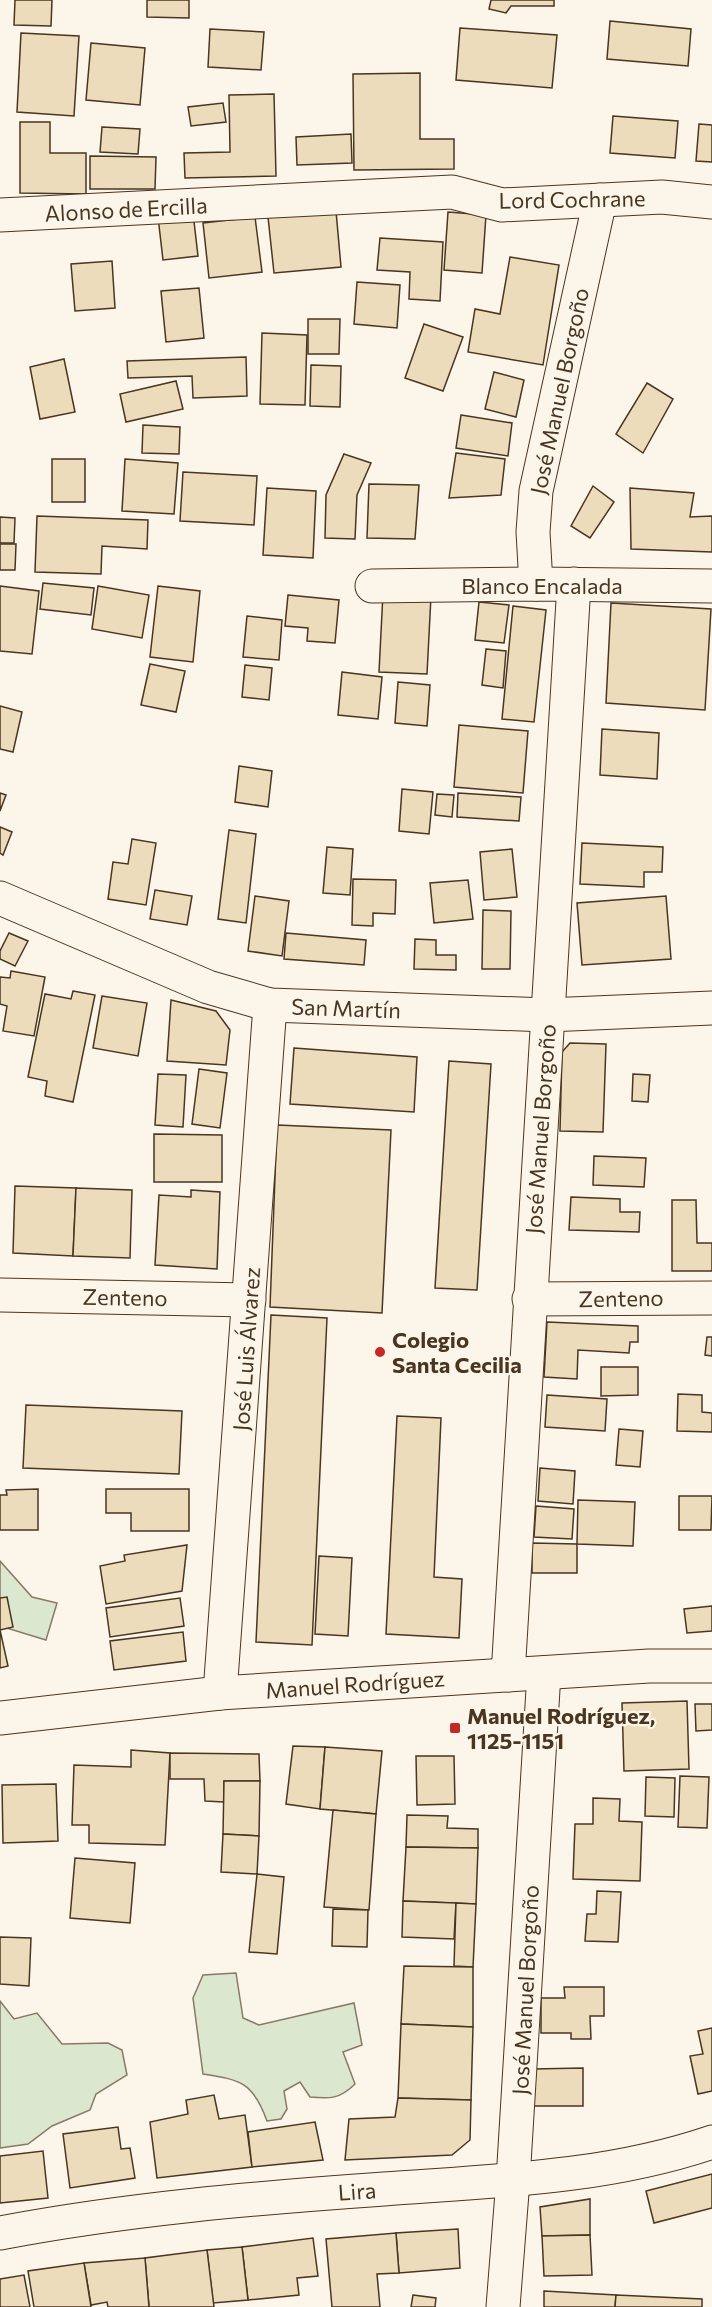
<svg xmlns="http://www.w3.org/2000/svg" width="712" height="2307" viewBox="0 0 712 2307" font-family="Commissioner,sans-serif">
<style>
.green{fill:#dce7d0;stroke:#887966;stroke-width:1.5}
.building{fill:#ecdcbc;stroke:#4a3520;stroke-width:1.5}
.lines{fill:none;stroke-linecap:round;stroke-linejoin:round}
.minor-casing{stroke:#4a3520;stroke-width:35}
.major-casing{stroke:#4a3520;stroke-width:35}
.minor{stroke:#fbf6e9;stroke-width:33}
.major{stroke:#fbf6e9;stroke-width:33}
.poi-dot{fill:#c62828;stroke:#fbf6e9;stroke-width:2}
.labels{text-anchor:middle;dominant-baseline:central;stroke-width:4.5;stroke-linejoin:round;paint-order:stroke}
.street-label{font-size:22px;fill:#4a3520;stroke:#fbf6e9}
.poi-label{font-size:22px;font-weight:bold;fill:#4a3520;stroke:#fbf6e9;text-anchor:start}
</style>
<rect width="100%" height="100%" fill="#fbf6e9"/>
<g class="green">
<polygon points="0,1561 32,1597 57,1603 46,1640 0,1626"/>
<path d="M236 1973 243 2018 259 2025 354 2003 362 2045 343 2052 355 2084C340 2099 330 2099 310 2097L300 2082 284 2091 287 2109 281 2119 267 2121C253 2082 241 2080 203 2074L193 1998 203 1975Z"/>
<polygon points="0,2001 14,2019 37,2013 62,2044 108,2043 122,2050 127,2075 96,2094 90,2110 52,2126 28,2144 0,2148"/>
</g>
<g class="building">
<polygon points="15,0 52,0 51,26 14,25"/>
<polygon points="147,0 189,0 189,18 147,17"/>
<polygon points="491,0 554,0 554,6 511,6 506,13 489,9"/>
<polygon points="610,21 691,29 688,66 607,59"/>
<polygon points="460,28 557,35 552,88 456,80"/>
<polygon points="210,29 264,32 261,70 208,67"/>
<polygon points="21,33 79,36 74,116 17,112"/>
<polygon points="91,43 145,48 140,105 86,100"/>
<polygon points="420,73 420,139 454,139 454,169 354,170 353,74"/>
<polygon points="274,94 276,176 185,178 184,153 230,152 229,95"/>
<polygon points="223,103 226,122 191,126 188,107"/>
<polygon points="613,116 678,121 675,158 610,153"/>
<polygon points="20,122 50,122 50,153 86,153 86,194 20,193"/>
<polygon points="699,124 712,125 712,162 696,161"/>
<polygon points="102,127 140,129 138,154 100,152"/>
<polygon points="351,134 352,163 297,165 296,137"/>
<polygon points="90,156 156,157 155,189 90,189"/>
<polygon points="336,211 341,267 274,273 268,217"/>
<polygon points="448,212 486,215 482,273 444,270"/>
<polygon points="193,213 198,256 163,260 158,217"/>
<polygon points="255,217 262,272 209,278 203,223"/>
<polygon points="380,238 443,242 440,301 409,299 410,272 377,270"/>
<polygon points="510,257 559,265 543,365 468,352 475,309 500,314"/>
<polygon points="112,261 115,308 75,311 71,264"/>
<polygon points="357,282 400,285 397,328 354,324"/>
<polygon points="199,288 204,338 166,342 161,291"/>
<polygon points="308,319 340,319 339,354 308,354"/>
<polygon points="424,324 463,337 443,391 405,378"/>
<polygon points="262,333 307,335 305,405 260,404"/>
<polygon points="246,357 247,396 193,398 192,376 128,378 127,361"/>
<polygon points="64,359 75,412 40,419 30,367"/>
<polygon points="311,365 341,366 340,407 310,406"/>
<polygon points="494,372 524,380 516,417 485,409"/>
<polygon points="176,381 183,409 126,422 120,394"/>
<polygon points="647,383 673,399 643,453 616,434"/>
<polygon points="461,415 512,423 508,456 456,448"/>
<polygon points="143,425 180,427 179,454 142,453"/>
<polygon points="456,453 505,459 501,495 449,498"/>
<polygon points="344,454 371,463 357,495 355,539 325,538 326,495"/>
<rect x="52" y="459" width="33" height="43"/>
<polygon points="125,459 178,463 174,514 122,511"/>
<polygon points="183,472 257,476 254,525 180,521"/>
<polygon points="369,484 419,485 415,539 367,538"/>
<polygon points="593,486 614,502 590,538 571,526"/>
<polygon points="267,488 316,491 313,558 263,555"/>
<polygon points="630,488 694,493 690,517 712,516 712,552 631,549"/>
<polygon points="37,516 148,520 147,549 102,546 101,574 35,572"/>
<polygon points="0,517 15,518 14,543 0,543"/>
<polygon points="0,544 16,544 15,570 0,570"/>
<polygon points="43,583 94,588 91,615 40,609"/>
<polygon points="0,586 39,591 32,654 0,651"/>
<polygon points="98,586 149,595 142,638 92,629"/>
<polygon points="158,586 200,591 193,662 150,657"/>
<polygon points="383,593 431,596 427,674 379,672"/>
<polygon points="288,595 339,600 335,643 307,641 308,628 285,626"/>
<polygon points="479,602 509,605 504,643 475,640"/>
<polygon points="611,603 711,609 705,710 606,703"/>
<polygon points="513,606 546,610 534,722 502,719"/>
<polygon points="247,616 282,620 279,660 243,657"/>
<polygon points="486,649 506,651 503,688 482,685"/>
<polygon points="150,664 185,671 176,712 141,705"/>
<polygon points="245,665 272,668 269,700 242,697"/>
<polygon points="342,672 382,677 378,719 338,715"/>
<polygon points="398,682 430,685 427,726 395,723"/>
<polygon points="0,706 22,712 13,752 0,749"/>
<polygon points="459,725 528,731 523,793 454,787"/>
<polygon points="602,729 659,733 657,779 600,775"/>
<polygon points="239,766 272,771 268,807 235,802"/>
<polygon points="402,789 433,792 429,834 399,831"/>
<polygon points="0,793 6,795 0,811"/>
<polygon points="458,793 521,797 519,821 457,817"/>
<polygon points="437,794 454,795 452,817 435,815"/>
<polygon points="0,827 12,832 3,855 0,853"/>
<polygon points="229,830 256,834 246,923 218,919"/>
<polygon points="132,839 156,843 146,905 108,899 113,862 128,864"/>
<polygon points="582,843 663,847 662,872 644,872 644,887 580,884"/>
<polygon points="327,847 353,849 350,895 323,893"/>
<polygon points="512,849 517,897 484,900 480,852"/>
<polygon points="353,879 396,880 395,914 373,913 373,926 352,925"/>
<polygon points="468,880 473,919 434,923 430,883"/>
<polygon points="155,890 192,896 187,925 150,919"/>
<polygon points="255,896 289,901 282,956 248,951"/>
<polygon points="666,896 671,959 582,965 577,903"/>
<polygon points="483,910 511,911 510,969 482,969"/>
<polygon points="9,933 28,941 15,966 0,959 0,951"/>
<polygon points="286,933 366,940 364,965 284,959"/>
<polygon points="415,939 436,940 436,955 456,955 456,970 414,969"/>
<polygon points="11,971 45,977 34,1036 3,1031 7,1006 0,1004 0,977 10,978"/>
<polygon points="73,991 95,995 73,1102 45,1096 47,1081 28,1077 45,994 71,999"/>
<polygon points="102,996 147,1003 138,1056 93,1048"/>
<polygon points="171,1000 216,1011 230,1030 226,1065 167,1061"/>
<polygon points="570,1043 606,1044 603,1132 560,1131 562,1052"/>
<polygon points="294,1048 417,1057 414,1112 290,1104"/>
<polygon points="449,1061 491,1064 477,1290 435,1288"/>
<polygon points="199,1069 227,1073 220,1128 192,1124"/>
<polygon points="158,1074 186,1075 183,1127 155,1125"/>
<polygon points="633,1074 650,1075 648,1102 632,1101"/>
<polygon points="277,1125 391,1130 382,1313 270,1307"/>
<polygon points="154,1134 222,1135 222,1182 154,1182"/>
<polygon points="594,1156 646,1158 644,1187 593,1185"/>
<polygon points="15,1186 76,1188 73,1256 13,1253"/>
<polygon points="76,1188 132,1190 130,1258 73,1256"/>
<polygon points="191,1190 220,1192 217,1269 155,1265 159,1195 191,1197"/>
<polygon points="571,1197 620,1199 620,1212 640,1212 639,1232 569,1230"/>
<polygon points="672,1200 696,1200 697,1243 712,1243 712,1271 672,1271"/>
<polygon points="271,1315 327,1318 312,1645 256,1642"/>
<polygon points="547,1322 638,1326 638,1342 630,1342 629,1353 578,1350 577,1379 544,1377"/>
<polygon points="707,1337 712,1337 712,1356 705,1355"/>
<polygon points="601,1367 638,1367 638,1395 601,1396"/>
<polygon points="678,1394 702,1395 702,1412 712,1413 712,1432 677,1431"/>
<polygon points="547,1395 607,1399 605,1431 545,1427"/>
<polygon points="26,1405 182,1411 179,1474 23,1468"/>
<polygon points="397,1416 441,1418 434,1577 462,1579 459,1638 386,1634"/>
<polygon points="619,1429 643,1431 640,1467 616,1465"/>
<polygon points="540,1468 575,1471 573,1504 538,1501"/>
<polygon points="38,1489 38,1530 0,1530 0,1495 7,1495 6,1490"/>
<polygon points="106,1489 189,1489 189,1531 131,1531 131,1513 106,1513"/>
<polygon points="679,1496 712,1496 711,1530 679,1530"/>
<polygon points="578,1500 635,1502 633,1546 577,1544"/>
<polygon points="536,1506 574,1509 572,1539 534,1537"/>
<polygon points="532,1543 577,1544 577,1573 532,1573"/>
<polygon points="187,1545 182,1591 106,1604 100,1566 125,1561 124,1555"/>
<polygon points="319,1556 352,1558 348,1636 315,1634"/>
<polygon points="7,1597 13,1627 0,1630 8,1666 0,1668 0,1598"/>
<polygon points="180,1598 184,1626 110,1637 106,1608"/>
<polygon points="712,1606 712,1631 687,1633 684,1609"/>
<polygon points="183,1632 186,1661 114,1670 110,1641"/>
<polygon points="687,1701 689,1769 624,1771 622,1703"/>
<polygon points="695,1704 712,1704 712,1730 696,1731"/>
<polygon points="293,1746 325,1747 320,1809 286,1804"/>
<polygon points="325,1747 382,1751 376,1814 320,1809"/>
<polygon points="131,1750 170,1753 165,1845 89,1843 89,1825 72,1825 74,1765 131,1767"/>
<polygon points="170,1753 259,1754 260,1781 224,1781 224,1802 205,1801 204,1779 170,1779"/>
<polygon points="416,1756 454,1756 455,1804 417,1805"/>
<polygon points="680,1776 709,1777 707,1828 678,1827"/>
<polygon points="646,1777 675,1778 674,1817 645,1816"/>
<polygon points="224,1781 260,1781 259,1836 223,1834"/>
<polygon points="56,1784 58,1841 3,1843 2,1785"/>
<polygon points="593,1798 620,1799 619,1821 642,1822 640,1881 573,1879 575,1824 593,1824"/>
<polygon points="333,1810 376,1814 369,1910 324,1907"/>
<polygon points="407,1815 448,1816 447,1828 478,1829 478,1848 406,1847"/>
<polygon points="223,1834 259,1836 257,1874 221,1872"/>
<polygon points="406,1847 478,1848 476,1904 403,1901"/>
<polygon points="75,1858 135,1863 130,1923 70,1918"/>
<polygon points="257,1874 284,1877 277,1954 249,1952"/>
<polygon points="597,1891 621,1892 618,1942 585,1941 587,1914 596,1914"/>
<polygon points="403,1901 456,1903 454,1939 402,1937"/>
<polygon points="456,1903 476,1904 473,1967 454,1966"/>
<polygon points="333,1909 368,1910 367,1947 332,1946"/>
<polygon points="0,1937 31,1938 29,1986 0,1984"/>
<polygon points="404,1966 473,1967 473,2027 401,2024"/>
<polygon points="564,1987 604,1987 604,2016 590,2016 591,2039 571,2039 571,2033 541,2033 541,1998 565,1998"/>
<polygon points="401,2024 473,2027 471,2100 398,2098"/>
<polygon points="712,2028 712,2091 698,2094 690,2056 703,2054 698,2031"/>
<polygon points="583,2068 583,2106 534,2106 533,2069"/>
<polygon points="214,2095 219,2119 245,2115 252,2167 157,2178 150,2122 188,2114 186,2100"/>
<polygon points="398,2098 471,2100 470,2140 452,2155 345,2160 349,2119 395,2117"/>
<polygon points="315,2122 323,2160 252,2167 248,2132"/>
<polygon points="118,2127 121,2149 130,2148 135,2178 70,2188 63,2134"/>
<polygon points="43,2151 48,2198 0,2203 0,2156"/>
<polygon points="712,2174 712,2208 654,2223 646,2191"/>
<polygon points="590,2199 590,2235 542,2236 540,2207"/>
<polygon points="458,2229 460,2268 399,2273 396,2233"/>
<polygon points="396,2233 399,2273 377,2274 380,2307 332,2307 326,2239"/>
<polygon points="590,2235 592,2275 544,2276 542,2236"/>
<polygon points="313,2238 318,2276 297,2278 299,2295 248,2300 242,2247"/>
<polygon points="242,2247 248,2300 213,2303 207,2250"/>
<polygon points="207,2250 214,2307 149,2307 145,2258"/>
<polygon points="145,2258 149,2307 108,2307 107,2302 91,2305 84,2263"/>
<polygon points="84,2263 91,2307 34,2307 28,2271"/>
<polygon points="24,2275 30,2307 0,2307 0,2279"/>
<polygon points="544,2291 616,2295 615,2307 544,2307"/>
<polygon points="413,2295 436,2298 435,2307 411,2307"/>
<polygon points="616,2295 702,2299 702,2307 615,2307"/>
</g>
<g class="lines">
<g class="minor-casing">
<g id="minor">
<polyline points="0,215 452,192 502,205 662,197 712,202"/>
<polyline points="536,584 533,532 536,491 600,200"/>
<polyline points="372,586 536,584 712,586"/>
<polyline points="0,898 208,987 270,1005 547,1015 712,1008"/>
<polyline points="0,1295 249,1300"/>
<polyline points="529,1299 712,1298"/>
<polyline points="508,1675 574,584"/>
<polyline points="220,1693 270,1005"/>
<path d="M0 2233C127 2209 255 2198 384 2189 493 2181 607 2178 712 2142"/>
<polyline points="503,2307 513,2180 544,1673"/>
</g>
</g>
<g class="major-casing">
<polyline id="major" points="0,1718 220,1693 649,1666 712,1666"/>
</g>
<use href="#minor" class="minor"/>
<use href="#major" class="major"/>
</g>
<g class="poi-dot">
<circle cx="380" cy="1352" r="6"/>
<rect x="449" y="1722" width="12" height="12" rx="3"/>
</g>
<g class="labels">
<g class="street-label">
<text transform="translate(572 199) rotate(-1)">Lord Cochrane</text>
<text transform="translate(126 209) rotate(-3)">Alonso de Ercilla</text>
<text transform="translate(559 391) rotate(-78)">José Manuel Borgoño</text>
<text x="542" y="585">Blanco Encalada</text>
<text transform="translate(346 1008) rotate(2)">San Martín</text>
<text transform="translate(540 1129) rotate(-86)">José Manuel Borgoño</text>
<text transform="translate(125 1297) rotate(1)">Zenteno</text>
<text transform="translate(621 1298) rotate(-1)">Zenteno</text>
<text transform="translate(246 1349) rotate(-86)">José Luis Álvarez</text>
<text transform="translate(355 1684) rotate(-4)">Manuel Rodríguez</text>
<text transform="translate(525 1990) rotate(-87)">José Manuel Borgoño</text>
<text transform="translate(357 2191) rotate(-4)">Lira</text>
</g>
<g class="poi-label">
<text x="392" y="1339">Colegio<tspan x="392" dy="25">Santa Cecilia</tspan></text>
<text x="467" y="1715">Manuel Rodríguez,<tspan x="467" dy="25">1125-1151</tspan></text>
</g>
</g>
</svg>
